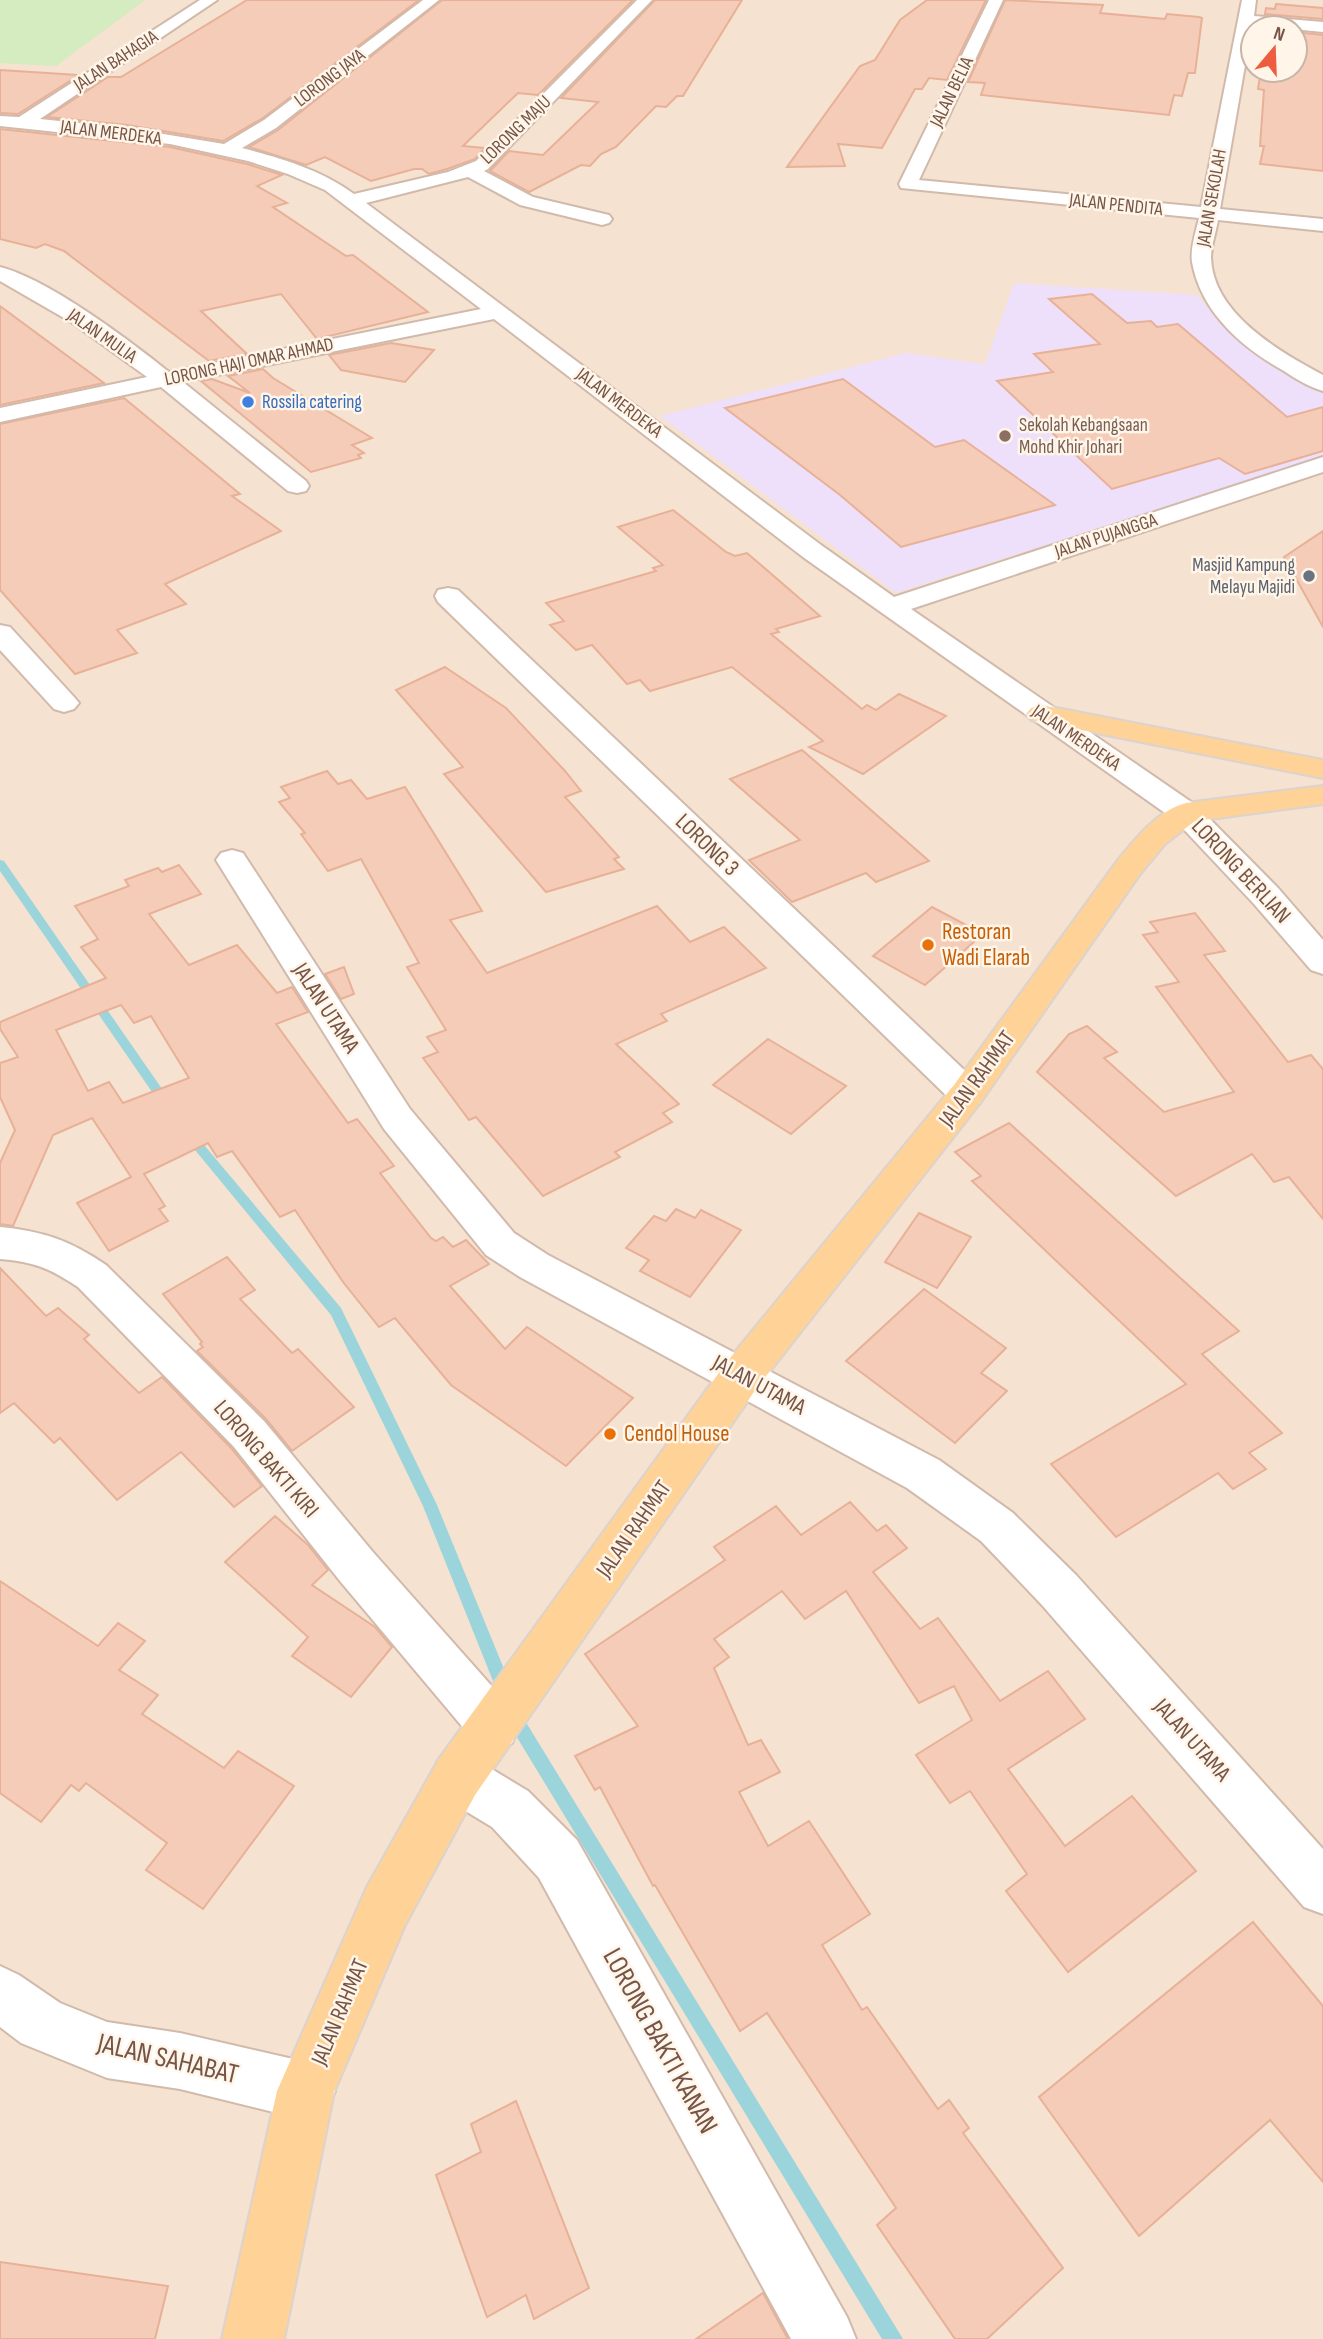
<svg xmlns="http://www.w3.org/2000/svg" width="1323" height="2339" viewBox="0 0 1323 2339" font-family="'Sofia Sans Condensed',sans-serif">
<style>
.residential{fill:#f5e2d0;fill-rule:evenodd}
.education{fill:#eedffa}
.green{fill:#d4ecbf}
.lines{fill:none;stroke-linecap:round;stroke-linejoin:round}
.stream{fill:#9bd4da;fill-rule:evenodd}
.building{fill:#f4ccb8;stroke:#e8b197;stroke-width:2;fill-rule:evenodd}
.minor-casing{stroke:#d1baab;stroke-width:4}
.major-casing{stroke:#dbd3cf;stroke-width:4}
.minor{fill:#fff;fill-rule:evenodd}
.major{fill:#ffd297;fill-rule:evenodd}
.shop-dot{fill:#3f7fe0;stroke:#fff5e9;stroke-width:2.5}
.education-dot{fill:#8d6e63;stroke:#fff5e9;stroke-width:2.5}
.worship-dot{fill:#6b7280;stroke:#fff5e9;stroke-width:2.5}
.food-dot{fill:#e8710a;stroke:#fff5e9;stroke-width:2.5}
.labels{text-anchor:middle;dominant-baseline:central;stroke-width:5;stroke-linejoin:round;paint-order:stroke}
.far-street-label{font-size:19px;fill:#765547;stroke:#fff5e9}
.far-shop-label{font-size:19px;fill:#366cbe;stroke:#fff5e9;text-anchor:start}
.far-education-label{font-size:19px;fill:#785e54;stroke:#fff5e9;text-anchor:start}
.far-worship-label{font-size:19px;fill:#5b616d;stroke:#fff5e9;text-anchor:end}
.street-label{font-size:23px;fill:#765547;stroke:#fff5e9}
.food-label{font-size:23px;fill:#c56008;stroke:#fff5e9;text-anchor:start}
.near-street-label{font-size:28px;fill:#765547;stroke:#fff5e9}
</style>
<rect width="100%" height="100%" fill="#fdf1e2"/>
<path class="residential" d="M0 0H1323V2339H0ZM1253 28H1295V70H1253Z"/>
<polygon class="education" points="1014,283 1197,295 1232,335 1323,394 1323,456 896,593 660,416 906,353 985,364"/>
<polygon class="green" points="0,0 145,0 56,66 0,63"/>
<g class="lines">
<g class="stream">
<polygon points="0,860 4,861 169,1099 171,1102 169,1105 161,1105 0,871"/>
<polygon points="190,1132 194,1133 341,1308 437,1505 513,1691 511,1696 505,1698 499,1696 423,1506 331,1315 186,1139 184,1136"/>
<polygon points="515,1706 521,1709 527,1724 903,2339 882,2339 515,1734 507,1714 509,1709"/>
</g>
</g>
<g class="building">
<polygon points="247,0 419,0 263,118 223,141 127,125 47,117 108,77 121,77"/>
<polygon points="442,0 633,0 538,95 518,93 463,146 485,148 475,159 447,169 429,174 422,169 414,169 371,181 325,157 306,165 249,147 278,130"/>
<polygon points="655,0 742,0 683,96 677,96 666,107 656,106 616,147 601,154 590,166 581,165 529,192 490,171 509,151 543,155 598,102 561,98"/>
<polygon points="927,0 986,0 947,80 929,78 922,89 915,89 882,148 838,144 845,166 787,167 860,66 875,60 900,20"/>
<polygon points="1005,0 1103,5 1100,13 1165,19 1167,14 1199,17 1202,18 1195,73 1188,73 1182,96 1174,95 1169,115 981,95 985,83 968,82"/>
<polygon points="1276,4 1323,8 1323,19 1265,14 1266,8 1275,9"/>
<polygon points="1295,32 1323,35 1323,171 1260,164 1264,146 1260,146 1264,90 1258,89 1261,70 1295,70"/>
<polygon points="0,70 79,75 18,114 0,113"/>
<polygon points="0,129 170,147 247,164 282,175 257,186 287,203 273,207 346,256 353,255 428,312 317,339 281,294 201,311 247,354 209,361 64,251 45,244 36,248 0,239"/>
<polygon points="1092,294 1127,323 1151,321 1157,327 1178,324 1287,417 1323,407 1323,451 1245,474 1219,458 1112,489 997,381 1053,372 1034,354 1100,344 1049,299"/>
<polygon points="0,306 104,383 0,405"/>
<polygon points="391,343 434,350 405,382 341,370 329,355"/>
<polygon points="263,369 273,378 372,438 352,445 364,453 358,455 361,458 311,472 201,381 212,379 250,393 228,376"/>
<polygon points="843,379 935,447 964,440 1055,505 901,547 840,495 725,408"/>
<polygon points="124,398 240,494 232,496 281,531 165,584 186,604 117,630 137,653 75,674 0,590 0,424"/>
<polygon points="673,510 726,552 735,556 747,553 820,616 776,629 779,632 771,634 862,709 867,705 876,710 899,694 946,716 863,774 809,747 823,741 732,667 650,691 640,680 627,684 592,645 576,650 550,625 564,621 546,603 656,571 653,568 663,565 618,527"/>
<polygon points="1323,531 1323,627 1284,557"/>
<polygon points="445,667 506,708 565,771 581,791 565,797 619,857 614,859 624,869 546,892 444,774 463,767 396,690"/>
<polygon points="802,750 831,775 929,861 876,882 866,873 792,902 749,860 800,840 730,779"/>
<polygon points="327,771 338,784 351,780 367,799 405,787 482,911 450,920 487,973 657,906 690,942 724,927 766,968 661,1014 667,1021 616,1044 679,1104 663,1113 672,1122 615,1152 620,1157 543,1196 476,1117 469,1120 423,1058 438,1052 427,1037 446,1030 407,967 419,963 361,859 328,871 301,834 305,833 279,802 290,798 281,787"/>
<path d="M179 865 201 894 149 914 189 965 237 945 277 993 292 987 308 1012 276 1024 348 1123 357 1119 394 1166 380 1173 431 1238 436 1241 443 1237 453 1247 466 1240 489 1264 450 1286 505 1349 527 1327 633 1398 566 1466 451 1385 395 1318 379 1327 343 1282 295 1210 280 1217 232 1151 217 1157 208 1143 144 1174 165 1206 159 1209 168 1221 109 1251 77 1203 131 1177 92 1118 53 1135 13 1226 0 1224V1163L15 1130 0 1097V1063L18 1057 0 1029V1022L106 978 81 947 98 939 75 906 129 886 125 880 158 868 162 872ZM121 1005 134 1023 151 1016 189 1078 123 1103 109 1082 88 1091 56 1030Z"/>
<polygon points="932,907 983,934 925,985 873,956"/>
<polygon points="1195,913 1225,951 1204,955 1288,1062 1311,1055 1323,1069 1323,1219 1289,1177 1274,1182 1252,1154 1176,1196 1037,1072 1069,1034 1087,1026 1117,1052 1104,1058 1164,1112 1234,1092 1156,987 1179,982 1143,935 1158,932 1150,922"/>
<polygon points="344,967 354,994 341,999 325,974"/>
<polygon points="768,1039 846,1086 791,1134 713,1085"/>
<polygon points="1009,1123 1239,1331 1202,1354 1282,1433 1249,1453 1266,1469 1233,1489 1218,1473 1116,1537 1051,1464 1186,1384 972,1181 981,1176 955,1152"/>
<polygon points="676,1209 695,1218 701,1210 741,1230 690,1297 640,1271 649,1260 626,1248 654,1216 666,1221"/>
<polygon points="919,1213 971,1237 937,1288 885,1262"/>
<polygon points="227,1257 255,1290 240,1299 292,1353 298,1349 354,1407 292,1451 266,1419 197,1351 203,1347 200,1344 202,1342 163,1294"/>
<polygon points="0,1268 46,1316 58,1308 89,1335 84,1339 139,1393 162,1377 232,1449 262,1486 234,1507 181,1452 117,1500 60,1438 54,1443 14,1403 0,1413"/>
<polygon points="924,1289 1006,1348 981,1373 1007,1391 955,1443 846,1361"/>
<polygon points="850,1502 877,1531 886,1525 907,1548 873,1572 920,1629 938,1618 1000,1701 1048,1671 1085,1719 1008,1769 1065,1846 1132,1796 1196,1871 1068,1972 1006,1891 1027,1874 970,1791 950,1803 916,1755 972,1720 954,1686 919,1703 846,1591 805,1619 782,1591 714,1639 729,1657 714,1668 748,1745 761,1740 780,1772 739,1792 768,1846 809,1821 870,1914 822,1945 862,2010 867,2007 938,2109 949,2100 969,2128 963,2133 1063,2268 987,2339 955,2339 877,2225 896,2208 767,2013 740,2031 655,1885 653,1886 600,1787 595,1790 575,1756 638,1726 585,1654 725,1560 714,1547 776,1506 801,1535"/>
<polygon points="275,1516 308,1545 328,1570 312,1585 375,1627 392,1647 351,1697 292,1656 308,1637 225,1562"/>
<polygon points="0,1581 98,1646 118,1623 145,1641 119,1670 158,1695 142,1714 224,1768 238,1751 294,1786 203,1909 146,1870 167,1843 86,1783 79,1791 71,1785 41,1822 0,1793"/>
<polygon points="1253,1922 1323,2006 1323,2182 1270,2120 1139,2236 1039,2097"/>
<polygon points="516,2101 589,2288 534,2319 526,2295 487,2317 436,2175 481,2152 471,2124"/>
<polygon points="0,2262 168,2286 155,2339 0,2339"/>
<polygon points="763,2293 788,2339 696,2339"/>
</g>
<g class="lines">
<g class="minor-casing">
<g id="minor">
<path d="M200 0H217L40 119 127 128 224 144 264 120 423 0H439L276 128 242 148C281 158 322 170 354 194L448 172 476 161 637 0H652L488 169 484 171 533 197 609 215 612 219 609 223 602 225 520 205 468 177 366 203 821 545 894 597 1323 457V472L911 609 1197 806 1278 888 1323 940V974L1311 970 1254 904 1175 820 803 557 494 319 183 382 306 481 309 486 306 491 297 493 288 491 161 387 0 422V408L147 377 71 322 0 281V267C48 279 129 340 169 372L481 309 325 190 288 174 248 161 170 144 0 126V116L19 117Z"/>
<path d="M989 0H1003L919 180 1201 207 1242 0H1256L1254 16 1323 22V32L1252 25 1220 209 1323 219V231L1218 220C1216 232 1211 246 1211 258 1213 314 1280 352 1323 375V391C1309 387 1296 379 1284 371 1241 347 1201 312 1192 262 1190 249 1196 231 1199 218L901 188 899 184Z"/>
<polygon points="448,588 458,590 980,1085 985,1094 980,1103 967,1107 954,1103 438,602 435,596 438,590"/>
<polygon points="0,625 10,627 74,697 79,703 74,709 64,712 54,709 0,650"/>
<polygon points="232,850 243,853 410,1109 514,1233 548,1255 939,1460 1013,1513 1076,1575 1323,1849 1323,1914 1304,1907 1042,1605 981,1541 907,1488 520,1277 486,1255 384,1129 216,860 221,853"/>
<path d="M0 1227C43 1231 71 1241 106 1265L264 1421 372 1551 512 1709 519 1726 512 1743 494 1750 476 1743 340 1581 234 1447 78 1287C49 1268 35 1262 0 1259Z"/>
<polygon points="457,1752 475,1759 528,1791 577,1840 847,2317 856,2339 791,2339 539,1878 492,1827 439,1795 432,1777 439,1759"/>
<polygon points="0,1966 19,1975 60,2003 107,2022 180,2033 306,2062 326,2071 335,2091 326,2111 306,2120 180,2089 107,2078 21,2043 0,2027"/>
</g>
</g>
<g class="major-casing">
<g id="major">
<polygon points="1041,705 1323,760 1323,778 1031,720 1026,714 1031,708"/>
<path d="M1323 786V804L1195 821 1165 844 1140 874 980 1103 756 1389 475 1795 405 1925 334 2092 284 2339H222L277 2091 367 1887 439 1759 726 1363 954 1085 1118 860C1136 838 1157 811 1186 803Z"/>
</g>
</g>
<use href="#minor" class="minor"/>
<use href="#major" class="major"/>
</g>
<circle class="shop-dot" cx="248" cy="402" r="7"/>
<circle class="education-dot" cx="1005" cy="436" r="7"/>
<circle class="worship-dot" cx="1309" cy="576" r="7"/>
<g class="food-dot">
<circle cx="928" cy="945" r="7"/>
<circle cx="610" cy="1434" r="7"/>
</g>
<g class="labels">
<g class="far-street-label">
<text transform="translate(116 61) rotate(-33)">JALAN BAHAGIA</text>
<text transform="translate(330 78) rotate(-37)">LORONG JAYA</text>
<text transform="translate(952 92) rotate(-64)">JALAN BELIA</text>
<text transform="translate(516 130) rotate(-44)">LORONG MAJU</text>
<text transform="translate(111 133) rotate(7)">JALAN MERDEKA</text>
<text transform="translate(1212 198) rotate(-80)">JALAN SEKOLAH</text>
<text transform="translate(1116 205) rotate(6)">JALAN PENDITA</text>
<text transform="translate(102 336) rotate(35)">JALAN MULIA</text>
<text transform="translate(249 362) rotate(-12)">LORONG HAJI OMAR AHMAD</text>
<text transform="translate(619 403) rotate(37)">JALAN MERDEKA</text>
<text transform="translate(1106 536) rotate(-18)">JALAN PUJANGGA</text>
<text transform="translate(1076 738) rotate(34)">JALAN MERDEKA</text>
</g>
<g class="far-shop-label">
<text x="262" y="402">Rossila catering</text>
</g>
<g class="far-education-label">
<text x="1019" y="425">Sekolah Kebangsaan<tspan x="1019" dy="22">Mohd Khir Johari</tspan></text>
</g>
<g class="far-worship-label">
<text x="1295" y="565">Masjid Kampung<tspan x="1295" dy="22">Melayu Majidi</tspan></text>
</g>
<g class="street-label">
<text transform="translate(707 845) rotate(44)">LORONG 3</text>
<text transform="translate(1241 871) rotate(47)">LORONG BERLIAN</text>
<text transform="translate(326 1008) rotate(57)">JALAN UTAMA</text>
<text transform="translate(977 1079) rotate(-54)">JALAN RAHMAT</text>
<text transform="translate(759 1385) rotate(28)">JALAN UTAMA</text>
<text transform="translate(266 1459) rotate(49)">LORONG BAKTI KIRI</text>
<text transform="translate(634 1529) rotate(-55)">JALAN RAHMAT</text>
<text transform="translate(1192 1740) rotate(48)">JALAN UTAMA</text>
<text transform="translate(340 2012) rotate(-67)">JALAN RAHMAT</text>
</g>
<g class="food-label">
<text x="942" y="932">Restoran<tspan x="942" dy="26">Wadi Elarab</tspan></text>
<text x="624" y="1434">Cendol House</text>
</g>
<g class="near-street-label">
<text transform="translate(660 2041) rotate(61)">LORONG BAKTI KANAN</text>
<text transform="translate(168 2059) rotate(13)">JALAN SAHABAT</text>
</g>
</g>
<g transform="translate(1274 49) rotate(19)"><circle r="33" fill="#fff5e9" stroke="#c8b5a8" stroke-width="2"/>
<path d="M0-5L12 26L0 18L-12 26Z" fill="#ee5d40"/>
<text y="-10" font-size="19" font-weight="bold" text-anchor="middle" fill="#765547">N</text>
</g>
</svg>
